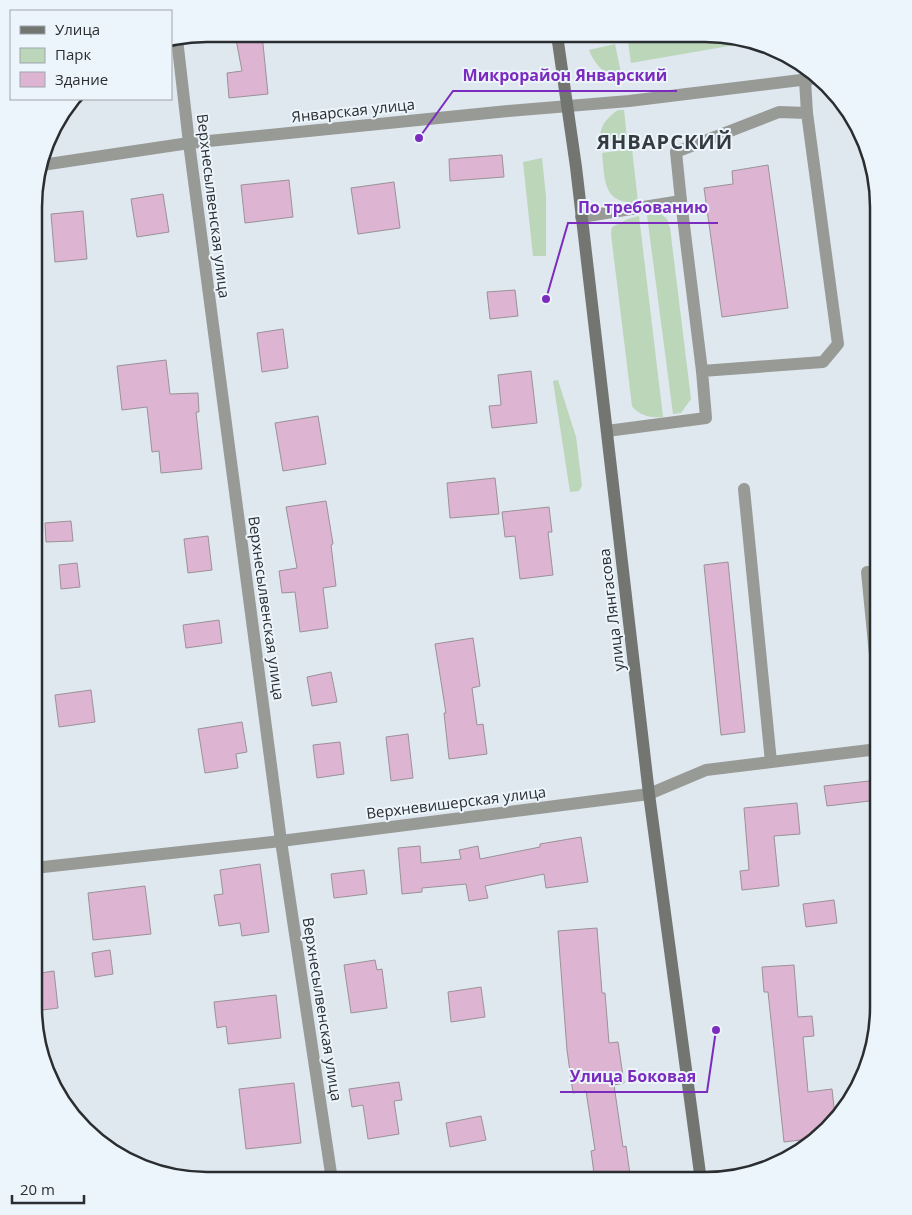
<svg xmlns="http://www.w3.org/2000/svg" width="912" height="1215" viewBox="0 0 912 1215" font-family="'Open Sans',sans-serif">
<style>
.green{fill:#bbd6b8}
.building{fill:#ddb4d1;stroke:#9b9298}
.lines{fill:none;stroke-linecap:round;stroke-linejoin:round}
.service{stroke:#989a96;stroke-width:12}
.minor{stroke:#989a96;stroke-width:12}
.secondary{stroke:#737570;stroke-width:12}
.labels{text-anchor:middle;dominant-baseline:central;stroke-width:4;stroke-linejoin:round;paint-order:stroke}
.street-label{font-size:15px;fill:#2b2e31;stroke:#ecf5fc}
.district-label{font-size:20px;font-weight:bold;letter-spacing:1px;fill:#353b41;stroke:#ecf5fc}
.rim{fill:none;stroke:#2b2e31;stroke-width:2.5}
.leader{fill:none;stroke:#7b2cbf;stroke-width:2}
.callout-dot{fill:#7b2cbf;stroke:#ecf5fc;stroke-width:2}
.callout-label{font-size:16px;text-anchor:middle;font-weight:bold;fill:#7b2cbf;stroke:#ecf5fc;stroke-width:4;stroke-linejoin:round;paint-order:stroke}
</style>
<rect width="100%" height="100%" fill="#dfe7ef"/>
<g class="green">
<polygon points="627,35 727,35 746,43 631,63"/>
<path d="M615 44 622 78C605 76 595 65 589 50Z"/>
<path d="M618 110H624L627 139 600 142C599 127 605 119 618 110Z"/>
<path d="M632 149 638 202C602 205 605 179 602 153Z"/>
<polygon points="542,158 546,197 546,256 533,256 523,162"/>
<polygon points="661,214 667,219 670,228 691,399 681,413 673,414 647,215"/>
<path d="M639 216 663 417C652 418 639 416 632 406L611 234 612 227 628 219Z"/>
<polygon points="558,380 576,437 582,486 579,491 570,492 553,381"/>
</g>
<g class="building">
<polygon points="235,34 262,34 268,94 229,98 227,73 242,71"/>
<polygon points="502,155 504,177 450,181 449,159"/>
<polygon points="768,165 788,308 722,317 704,188 733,184 732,171"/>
<polygon points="289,180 293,217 245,223 241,185"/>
<polygon points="394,182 400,228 358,234 351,188"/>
<polygon points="163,194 169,232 137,237 131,199"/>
<polygon points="83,211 87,259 55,262 51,214"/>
<polygon points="515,290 518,316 490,319 487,292"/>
<polygon points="283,329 288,368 262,372 257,333"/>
<polygon points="166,360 170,394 198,393 199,412 196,412 202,469 161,473 159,451 152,452 147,407 122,410 117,366"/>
<polygon points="531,371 537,423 492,428 489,406 501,405 498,375"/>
<polygon points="318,416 326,464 283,471 275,423"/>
<polygon points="495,478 499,514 450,518 447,483"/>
<polygon points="326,501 333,544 331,545 336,586 323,588 328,628 300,632 295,592 282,593 279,571 297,568 286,507"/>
<polygon points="549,507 552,532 548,532 553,575 520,579 515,536 505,537 502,512"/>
<polygon points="71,521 73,541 46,542 45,523"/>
<polygon points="208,536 212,570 188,573 184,539"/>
<polygon points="728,562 745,732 721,735 704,565"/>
<polygon points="77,563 80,587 61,589 59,565"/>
<polygon points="219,620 222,643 186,648 183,625"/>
<polygon points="473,638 480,686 472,688 477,725 483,724 487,754 449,759 444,713 446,713 435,644"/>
<polygon points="331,672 337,702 312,706 307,677"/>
<polygon points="91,690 95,722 59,727 55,695"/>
<polygon points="242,722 247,752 236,754 238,768 205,773 198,729"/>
<polygon points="408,734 413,778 391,781 386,737"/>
<polygon points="340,742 344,774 317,778 313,745"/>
<polygon points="878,780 878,800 827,806 824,786"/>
<polygon points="797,803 800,834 774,836 779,886 742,890 740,871 749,870 744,808"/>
<polygon points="581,837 588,882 546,888 544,874 485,886 488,898 469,901 466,884 422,888 422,892 402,894 398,848 420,846 421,863 461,859 459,850 478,846 480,859 540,847 540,844"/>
<polygon points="260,864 269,932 242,936 240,923 219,926 214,895 223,894 220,870"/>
<polygon points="364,870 367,894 334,898 331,874"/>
<polygon points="145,886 151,934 93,940 88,893"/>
<polygon points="834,900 837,923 806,927 803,904"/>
<polygon points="597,928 602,993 605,993 609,1043 618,1042 624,1083 614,1085 623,1147 626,1146 631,1181 595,1181 591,1151 595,1150 586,1091 573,1093 567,1050 558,931"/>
<polygon points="110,950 113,974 95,977 92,953"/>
<polygon points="375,960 377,970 382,969 387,1008 351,1013 344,965"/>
<polygon points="794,965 798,1017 812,1016 814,1036 803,1037 808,1092 832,1089 835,1116 809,1139 784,1142 768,992 764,992 762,967"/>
<polygon points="54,971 58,1008 35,1011 34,974"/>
<polygon points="481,987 485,1017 451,1022 448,992"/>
<polygon points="276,995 281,1038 228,1044 226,1026 217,1028 214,1002"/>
<polygon points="399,1082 402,1100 394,1101 399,1134 368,1139 363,1105 352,1107 349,1089"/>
<polygon points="294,1083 301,1143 246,1149 239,1089"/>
<polygon points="481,1116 486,1140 450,1147 446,1123"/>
</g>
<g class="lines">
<g class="service">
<polyline points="805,80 807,113"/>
<polyline points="681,201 702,371"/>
<polyline points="581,217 681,201 676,152 779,112 807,113 838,344 823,362 702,371 706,418 607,431"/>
<polyline points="744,489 771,762"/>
<polyline points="867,572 878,686"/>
</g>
<g class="minor">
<polyline points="177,39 189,143 281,841 332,1180"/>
<polyline points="42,165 189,143 508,111 629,101 817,78"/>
<polyline points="34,868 281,841 649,794 706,770 878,749"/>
</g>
<polyline class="secondary" points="557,35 576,167 649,794 701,1181"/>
</g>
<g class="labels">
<g class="street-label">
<text transform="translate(353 110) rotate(-6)">Январская улица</text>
<text transform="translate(214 206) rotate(83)">Верхнесылвенская улица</text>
<text transform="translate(267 608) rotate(82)">Верхнесылвенская улица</text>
<text transform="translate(611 610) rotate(-97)">улица Лянгасова</text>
<text transform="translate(456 802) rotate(-7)">Верхневишерская улица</text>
<text transform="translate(323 1009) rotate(81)">Верхнесылвенская улица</text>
</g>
<g class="district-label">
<text x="665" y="141">ЯНВАРСКИЙ</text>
</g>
</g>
<path d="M0 0H912V1215H0ZM207 42H705A165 165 0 0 1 870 207V1007A165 165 0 0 1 705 1172H207A165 165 0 0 1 42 1007V207A165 165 0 0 1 207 42Z" fill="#ecf5fc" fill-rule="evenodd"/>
<path class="rim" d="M207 42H705A165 165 0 0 1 870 207V1007A165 165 0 0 1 705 1172H207A165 165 0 0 1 42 1007V207A165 165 0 0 1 207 42Z"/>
<path class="leader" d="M419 138L453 91H677M546 299L568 223H718M716 1030L707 1092H560"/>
<g class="callout-dot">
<circle cx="419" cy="138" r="5"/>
<circle cx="546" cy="299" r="5"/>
<circle cx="716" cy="1030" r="5"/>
</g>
<g class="callout-label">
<text x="565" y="81">Микрорайон Январский</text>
<text x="643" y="213">По требованию</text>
<text x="633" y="1082">Улица Боковая</text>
</g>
<rect x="10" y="10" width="162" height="90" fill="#ecf5fc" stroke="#9fa5ab"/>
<rect x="20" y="26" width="25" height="8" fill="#737570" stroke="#9fa5ab"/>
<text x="55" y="35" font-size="15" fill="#2b2e31">Улица</text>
<rect x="20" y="48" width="25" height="15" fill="#bbd6b8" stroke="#9fa5ab"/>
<text x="55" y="60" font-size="15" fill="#2b2e31">Парк</text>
<rect x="20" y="72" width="25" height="15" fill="#ddb4d1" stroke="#9fa5ab"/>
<text x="55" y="85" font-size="15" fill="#2b2e31">Здание</text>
<path d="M12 1195v8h72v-8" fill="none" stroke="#2b2e31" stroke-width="2.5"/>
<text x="20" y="1195" font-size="15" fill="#2b2e31" stroke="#ecf5fc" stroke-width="4" paint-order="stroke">20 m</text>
</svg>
